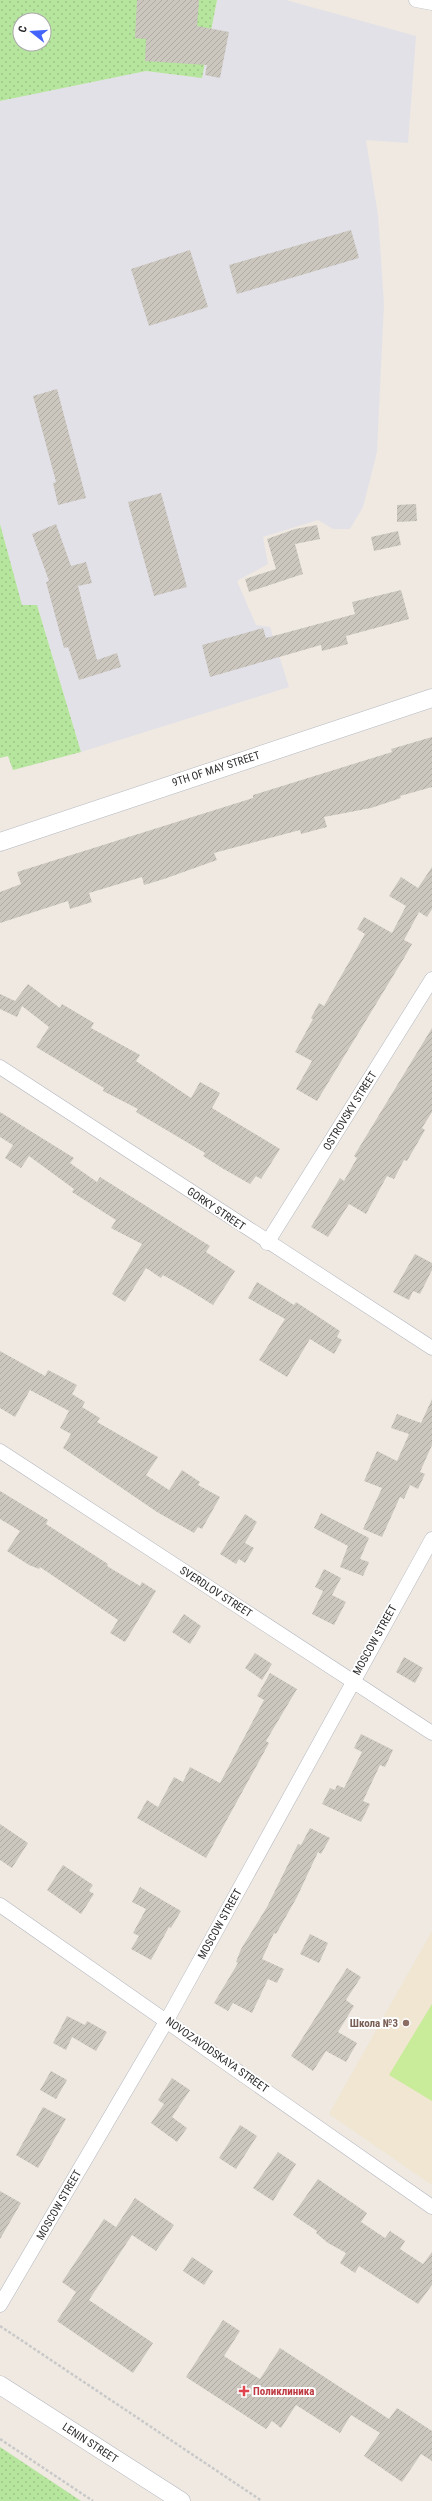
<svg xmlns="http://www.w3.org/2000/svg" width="432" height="2501" viewBox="0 0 432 2501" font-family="'Roboto Condensed',sans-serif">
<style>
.industrial{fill:#e3e1e8}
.education{fill:#f0e6d1}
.grass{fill:url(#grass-dots);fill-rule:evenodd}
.pitch{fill:#c9ec9a}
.building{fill:url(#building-hatch)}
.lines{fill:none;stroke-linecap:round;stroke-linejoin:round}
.minor-casing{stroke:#b4b7c1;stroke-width:15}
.tertiary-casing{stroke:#b4b7c1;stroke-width:19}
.path{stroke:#c9c9c9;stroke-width:2.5;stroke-dasharray:3 2;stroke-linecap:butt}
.minor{stroke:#fff;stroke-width:14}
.tertiary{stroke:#fff;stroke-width:18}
.education-dot{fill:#8d6e63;stroke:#fff;stroke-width:1.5}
.health-dot{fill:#e0444e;stroke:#fff;stroke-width:1.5}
.labels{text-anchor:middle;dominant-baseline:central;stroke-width:4;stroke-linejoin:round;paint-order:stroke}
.street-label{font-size:11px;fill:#2e2e2e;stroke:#fff}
.education-label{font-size:11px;font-weight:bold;fill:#785e54;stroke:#fff;text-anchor:end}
.health-label{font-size:11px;font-weight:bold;fill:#be3a42;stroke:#fff;text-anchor:start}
</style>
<defs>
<pattern id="grass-dots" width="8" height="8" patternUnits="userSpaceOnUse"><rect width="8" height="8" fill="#b6e59e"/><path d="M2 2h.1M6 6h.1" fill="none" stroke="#9dc588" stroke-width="1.8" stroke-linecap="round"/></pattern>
<pattern id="building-hatch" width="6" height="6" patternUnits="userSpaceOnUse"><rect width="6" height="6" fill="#cbc7bf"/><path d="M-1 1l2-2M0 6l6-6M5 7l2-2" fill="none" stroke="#afaba4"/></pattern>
</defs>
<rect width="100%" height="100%" fill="#efe9e1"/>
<polygon class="industrial" points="217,0 286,0 416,36 408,143 366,140 378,215 384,304 377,452 363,507 350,529 333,529 318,520 263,537 268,564 237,581 256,625 270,627 289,687 81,752 37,605 22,606 0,524 0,101 146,71 202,78"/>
<polygon class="education" points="432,1931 432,2185 329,2114"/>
<g class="grass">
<path d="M0 0H217L202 78 146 71 0 101ZM20 20H44V44H20Z"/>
<polygon points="0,524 22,605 37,605 81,752 13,770 8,756 0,758"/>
<polygon points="0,2447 81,2501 0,2501"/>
</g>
<polygon class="pitch" points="432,2004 432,2101 389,2075"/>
<g class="building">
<polygon points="137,0 199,0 197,26 229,32 220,78 205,75 207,65 145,61 146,39 135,38"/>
<polygon points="351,230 359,258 237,294 229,265"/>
<polygon points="190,250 208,307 149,326 131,269"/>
<polygon points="57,389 86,498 58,505 53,483 56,482 33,396"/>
<polygon points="161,493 187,587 154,596 128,502"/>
<polygon points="416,504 417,521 397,522 397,505"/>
<polygon points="56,524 71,566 86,562 92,583 78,586 97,660 117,653 121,667 79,680 68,647 64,648 46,582 49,581 32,534"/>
<polygon points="317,525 320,539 295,544 303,574 249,592 245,579 276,569 267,539 295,529"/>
<polygon points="398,531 401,545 374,551 371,537"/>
<polygon points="401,590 409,619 346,636 348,644 322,651 321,645 210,677 202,645 263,628 266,638 355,614 352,602"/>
<polygon points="432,737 432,787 400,796 401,798 371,808 324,817 327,827 301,834 300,830 214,853 217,860 164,879 144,885 142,877 89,893 92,902 70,909 68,901 0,923 0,892 21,884 17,872 253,798 253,795 392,752 391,749"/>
<polygon points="432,867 432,909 427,917 419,912 404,940 412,944 404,958 317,1101 296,1089 312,1061 295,1052 313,1019 311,1018 319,1003 324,1006 365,934 357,929 364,917 392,933 406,906 389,896 401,877 418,888"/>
<polygon points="28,984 60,1008 62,1004 94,1023 91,1028 140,1055 136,1061 191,1098 200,1082 220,1093 212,1108 280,1149 261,1179 256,1176 250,1184 222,1168 203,1156 205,1153 136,1112 138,1109 103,1091 104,1088 36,1047 49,1027 22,1006 17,1017 0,1009 0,994 15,1001"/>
<polygon points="432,1028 432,1112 422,1128 425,1130 407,1161 404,1160 394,1179 387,1176 366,1214 349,1204 328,1237 311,1227 340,1178 344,1181 357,1158 354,1156"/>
<polygon points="0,1112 74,1158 70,1163 97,1182 100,1177 210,1246 206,1252 235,1271 213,1305 189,1290 163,1275 161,1278 146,1268 125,1302 112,1294 142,1244 111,1228 116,1220 72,1192 74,1189 29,1156 21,1168 5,1158 13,1145 0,1137"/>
<polygon points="415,1254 432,1263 432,1270 420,1294 413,1291 409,1300 393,1292"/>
<polygon points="257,1282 294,1305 296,1302 340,1331 337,1337 342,1340 334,1354 310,1339 287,1377 259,1360 285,1319 248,1298"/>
<polygon points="0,1351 45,1376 48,1370 77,1385 72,1394 85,1402 82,1407 100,1418 97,1422 158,1457 146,1475 169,1490 182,1470 200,1482 198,1485 220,1497 202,1529 198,1527 194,1533 157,1512 63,1448 71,1434 60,1428 69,1411 30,1390 15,1417 0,1408"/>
<polygon points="432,1399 432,1445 420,1472 425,1474 418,1489 410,1485 404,1499 400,1497 382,1537 363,1529 382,1488 364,1481 377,1451 397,1461 409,1434 391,1428 397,1414 421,1423"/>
<polygon points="0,1491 48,1520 46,1524 108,1564 107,1566 140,1586 142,1582 156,1591 125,1642 110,1633 118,1620 40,1567 39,1569 29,1565 7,1551 20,1531 0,1519"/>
<polygon points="321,1513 369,1538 360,1559 369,1562 363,1576 340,1567 348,1546 314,1528"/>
<polygon points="245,1514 257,1522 245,1543 254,1548 245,1563 239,1559 236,1564 220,1554"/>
<polygon points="324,1569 341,1578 332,1595 346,1602 334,1625 312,1614 323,1591 315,1587"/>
<polygon points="184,1614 201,1626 190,1644 172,1632"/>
<polygon points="255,1653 272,1664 262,1680 245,1668"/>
<polygon points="404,1657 423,1668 415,1683 396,1672"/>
<polygon points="270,1673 297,1689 266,1741 269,1743 206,1858 137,1818 147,1800 158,1807 174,1777 183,1782 190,1767 220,1783 264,1700 257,1696"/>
<polygon points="361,1734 393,1750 385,1767 380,1765 363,1801 370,1804 361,1822 322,1804 330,1788 335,1790 337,1785 344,1788 362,1752 354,1748"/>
<polygon points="0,1824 28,1843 12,1868 0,1860"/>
<polygon points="310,1828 330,1838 321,1854 318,1852 297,1897 276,1934 274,1933 262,1959 284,1969 277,1983 268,1979 252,2013 233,2003 228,2011 214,2003 238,1963 236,1962 241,1949 267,1907 298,1844 301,1845"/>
<polygon points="63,1865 93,1885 89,1891 94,1894 81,1914 47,1890"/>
<polygon points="140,1887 181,1911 171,1928 169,1927 151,1960 131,1949 139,1936 133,1933 146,1909 132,1902"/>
<polygon points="310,1934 328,1943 319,1963 300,1954"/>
<polygon points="347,1968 361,1977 346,2000 354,2006 338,2032 357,2043 346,2062 326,2051 313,2071 291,2056"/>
<polygon points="67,2016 85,2025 87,2021 107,2032 96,2051 72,2037 66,2050 53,2043"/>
<polygon points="51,2071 67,2080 56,2099 40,2090"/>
<polygon points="172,2078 190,2090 172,2117 187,2128 177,2142 151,2123 164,2104 158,2100"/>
<polygon points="43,2107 66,2119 38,2168 16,2155"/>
<polygon points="240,2125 257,2136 236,2169 219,2158"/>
<polygon points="278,2152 296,2164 273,2201 253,2188"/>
<polygon points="318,2179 367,2213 361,2222 385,2238 390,2231 405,2241 400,2249 423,2264 432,2252 432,2285 418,2304 359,2266 355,2273 340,2263 346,2253 328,2243 316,2233 317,2231 293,2215"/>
<polygon points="0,2191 21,2203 0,2239"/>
<polygon points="135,2198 174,2225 156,2251 132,2235 89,2300 153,2343 133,2373 57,2321 76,2292 62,2282 104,2219 116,2227"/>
<polygon points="192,2257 213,2271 204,2285 183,2271"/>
<polygon points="223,2320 240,2331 224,2356 260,2379 280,2348 389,2419 397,2408 432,2431 432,2461 421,2454 402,2482 364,2456 380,2433 351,2415 340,2433 296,2405 281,2428 272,2421 266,2429 186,2377"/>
</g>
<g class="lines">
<g class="minor-casing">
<g id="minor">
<polyline points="416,0 432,3"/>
<polyline points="0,1067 432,1348"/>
<polyline points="267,1243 432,979"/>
<polyline points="0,1451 432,1733"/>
<polyline points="0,1905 432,2207"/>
<polyline points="0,2305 167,2020 432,1539"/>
</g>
</g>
<g class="tertiary-casing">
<g id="tertiary">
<polyline points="0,842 432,698"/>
<polyline points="0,2385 181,2501"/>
</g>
</g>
<g class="path">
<polyline points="0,2326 262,2501"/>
<polyline points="0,2439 93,2501"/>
</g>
<use href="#minor" class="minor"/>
<use href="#tertiary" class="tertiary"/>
</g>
<circle class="education-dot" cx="406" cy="2023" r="4"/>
<path class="health-dot" d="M242 2385h4v4h4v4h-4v4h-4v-4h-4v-4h4z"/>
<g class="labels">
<g class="street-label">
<text transform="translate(216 769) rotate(-18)">9TH OF MAY STREET</text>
<text transform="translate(350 1111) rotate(-58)">OSTROVSKY STREET</text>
<text transform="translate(216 1209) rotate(34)">GORKY STREET</text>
<text transform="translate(216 1592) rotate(33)">SVERDLOV STREET</text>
<text transform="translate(375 1640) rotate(-61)">MOSCOW STREET</text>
<text transform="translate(220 1924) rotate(-61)">MOSCOW STREET</text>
<text transform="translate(217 2055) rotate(35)">NOVOZAVODSKAYA STREET</text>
<text transform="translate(59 2205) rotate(-60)">MOSCOW STREET</text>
<text transform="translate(90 2443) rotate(33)">LENIN STREET</text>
</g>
<g class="education-label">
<text x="398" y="2023">Школа №3</text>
</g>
<g class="health-label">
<text x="253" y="2391">Поликлиника</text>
</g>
</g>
<g transform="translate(32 32) rotate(287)"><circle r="19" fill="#ffffff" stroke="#ababab"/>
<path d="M0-3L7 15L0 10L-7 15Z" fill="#4264fb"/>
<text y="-6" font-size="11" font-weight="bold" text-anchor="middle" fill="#2e2e2e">С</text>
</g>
</svg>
